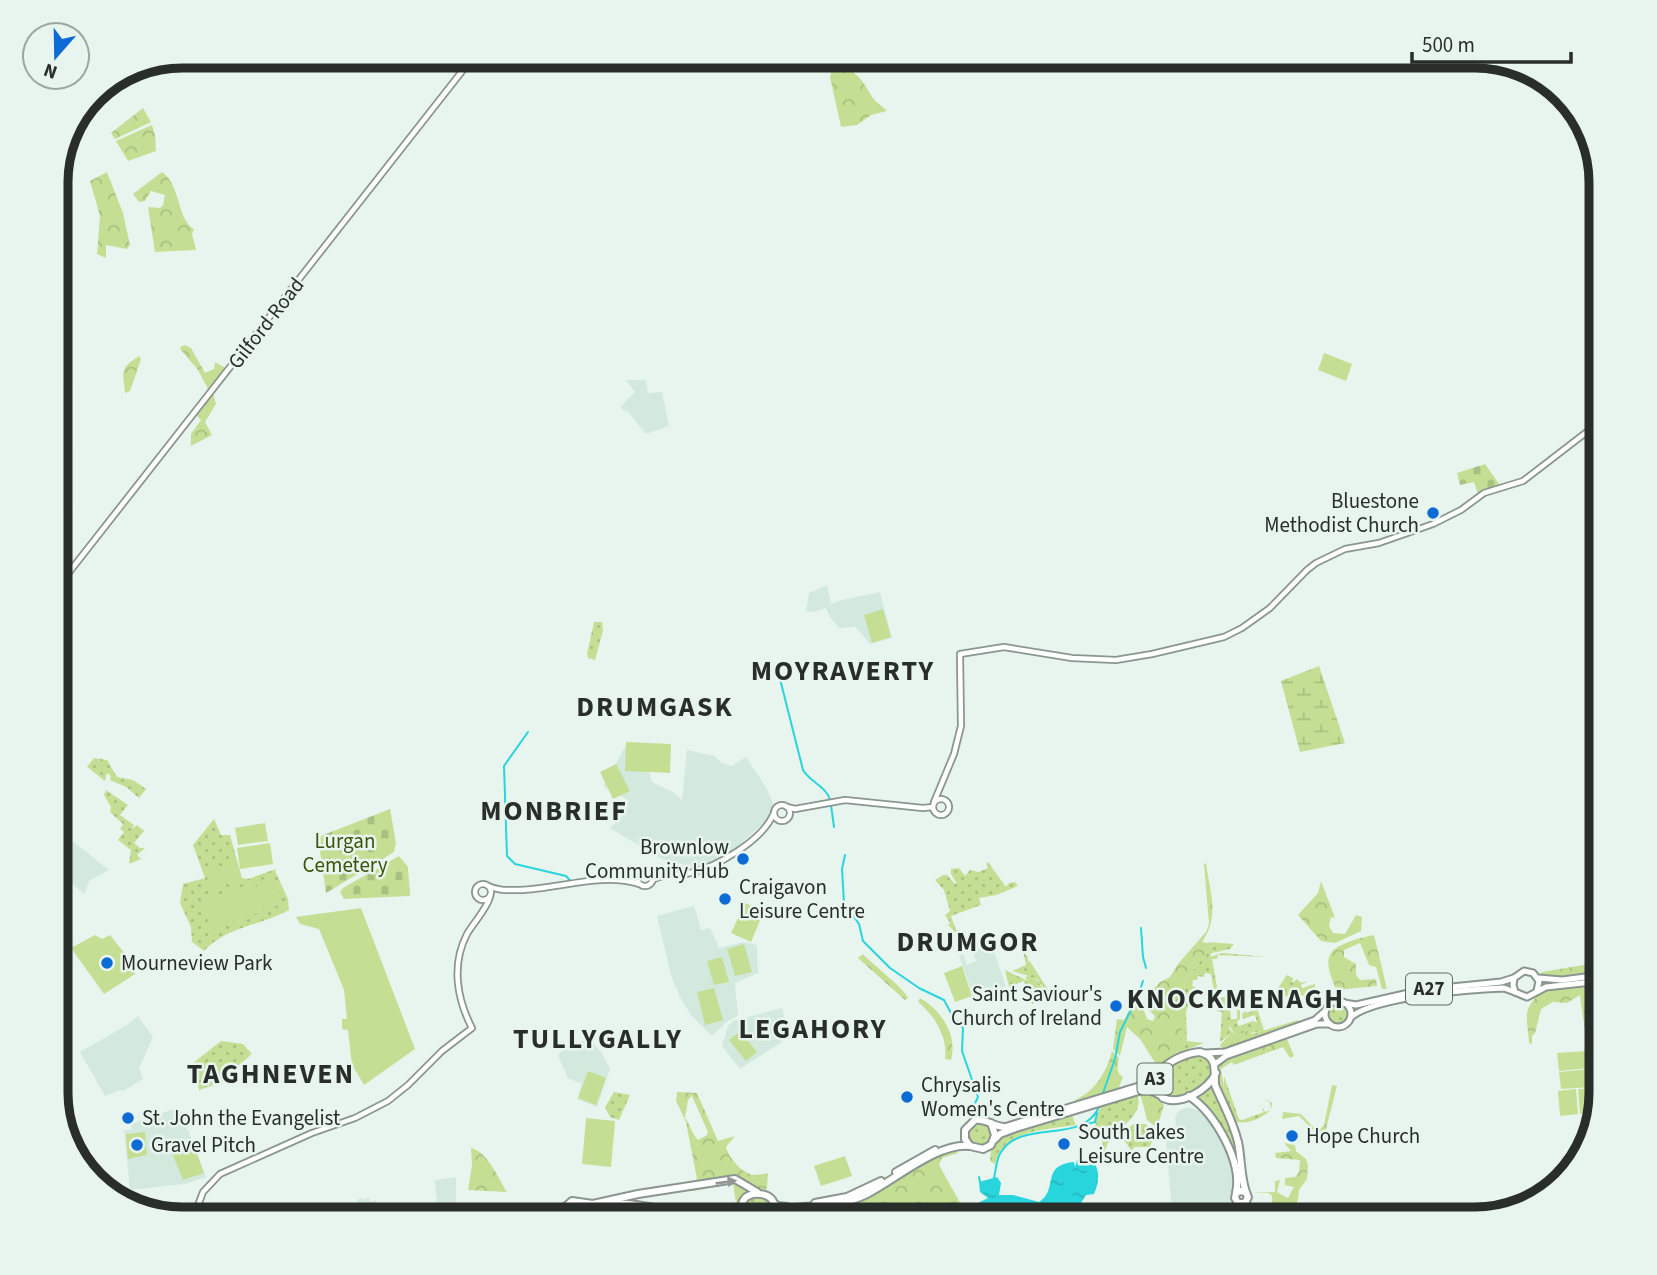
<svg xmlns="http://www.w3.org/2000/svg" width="1657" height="1275" viewBox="0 0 1657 1275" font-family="'Source Sans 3',sans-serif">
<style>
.built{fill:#d4e9de}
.green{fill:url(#green-dots)}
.forest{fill:url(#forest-crowns);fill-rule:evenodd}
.wetland{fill:url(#wetland-marsh)}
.cemetery{fill:url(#cemetery-stones)}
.pitch{fill:#c4df94}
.water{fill:url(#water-ripples)}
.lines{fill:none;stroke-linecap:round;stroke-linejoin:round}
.stream{stroke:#29d5dd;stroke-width:2}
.secondary-casing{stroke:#8a968f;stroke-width:8}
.primary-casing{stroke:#8a968f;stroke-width:9}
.trunk-casing{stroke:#8a968f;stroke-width:10}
.secondary{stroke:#fff;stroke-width:4.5}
.primary{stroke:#fff;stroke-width:5}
.trunk{stroke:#fff;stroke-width:6}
.oneway{fill:#949695}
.poi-dot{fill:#0c6bd4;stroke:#e8f5ee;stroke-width:2.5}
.labels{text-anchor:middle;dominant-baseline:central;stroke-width:5;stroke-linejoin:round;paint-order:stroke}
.shield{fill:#e8f5ee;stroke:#626a66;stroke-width:2}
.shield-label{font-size:19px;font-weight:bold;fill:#292e2b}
.street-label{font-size:21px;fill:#292e2b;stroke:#e8f5ee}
.poi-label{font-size:21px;fill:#292e2b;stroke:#e8f5ee;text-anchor:start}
.park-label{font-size:21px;fill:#3d5109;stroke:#e8f5ee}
.district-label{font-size:28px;font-weight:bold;letter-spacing:2px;fill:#292e2b;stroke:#e8f5ee}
.rim{fill:none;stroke:#292e2b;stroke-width:9}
</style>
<defs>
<pattern id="green-dots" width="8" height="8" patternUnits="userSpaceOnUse" patternTransform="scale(1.75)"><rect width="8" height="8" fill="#c4df94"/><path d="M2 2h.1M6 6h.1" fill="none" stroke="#a8c080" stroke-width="1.8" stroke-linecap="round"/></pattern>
<pattern id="forest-crowns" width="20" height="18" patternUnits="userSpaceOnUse" patternTransform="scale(1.75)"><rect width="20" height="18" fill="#c4df94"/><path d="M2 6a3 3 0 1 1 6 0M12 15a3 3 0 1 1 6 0" fill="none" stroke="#a8c080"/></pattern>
<pattern id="wetland-marsh" width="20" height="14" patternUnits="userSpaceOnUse" patternTransform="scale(1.75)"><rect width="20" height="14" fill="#c4df94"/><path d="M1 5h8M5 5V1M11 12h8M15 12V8" fill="none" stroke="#a8c080"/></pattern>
<pattern id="cemetery-stones" width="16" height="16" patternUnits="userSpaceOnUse" patternTransform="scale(1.75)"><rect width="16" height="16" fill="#c4df94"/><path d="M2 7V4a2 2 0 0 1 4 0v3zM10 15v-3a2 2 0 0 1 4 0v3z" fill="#a8c080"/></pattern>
<pattern id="water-ripples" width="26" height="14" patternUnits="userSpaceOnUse" patternTransform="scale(1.75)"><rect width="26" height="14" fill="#29d5dd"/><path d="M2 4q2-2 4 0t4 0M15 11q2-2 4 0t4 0" fill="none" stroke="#25b7be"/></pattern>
</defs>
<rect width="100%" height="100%" fill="#e8f5ee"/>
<g class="built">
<polygon points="626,380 646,380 648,393 662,392 669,426 646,434 629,413 623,410 620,407 635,392"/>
<polygon points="827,585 831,603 827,606 841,600 880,592 892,638 870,644 856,627 839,628 830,617 826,608 813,612 806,611 809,593"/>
<polygon points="626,745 654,761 649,772 652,782 673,792 682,800 687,750 715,756 720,762 731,766 746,757 766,787 773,803 769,818 737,847 721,858 696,868 660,858 610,828 622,816 629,801 603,786"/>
<polygon points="70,839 109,870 89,881 85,894 56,871 56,859"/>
<polygon points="694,906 701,930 710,928 719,948 744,942 757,945 758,973 735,983 738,1016 728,1021 712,1036 691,1015 680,997 671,975 657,916"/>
<polygon points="992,945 1006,987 974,998 959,956 963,954 967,965 976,961 973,951"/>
<polygon points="782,1008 789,1032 782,1042 740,1069 722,1046 728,1026 733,1021"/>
<polygon points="138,1016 153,1037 139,1068 143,1079 123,1091 120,1090 105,1096 80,1052 127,1025"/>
<polygon points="583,1041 594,1044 602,1053 610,1069 597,1107 577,1099 582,1084 568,1078 558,1055 566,1047"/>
<polygon points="179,1107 206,1177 185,1184 130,1190 124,1130 132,1130 131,1124"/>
<polygon points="1188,1107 1199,1111 1213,1125 1222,1141 1229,1161 1234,1189 1230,1193 1231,1202 1237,1206 1239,1219 1173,1219 1165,1133 1176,1128 1175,1118 1178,1112 1182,1109"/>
<polygon points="456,1177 456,1214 460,1215 460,1219 438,1219 435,1180"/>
<polygon points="369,1197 371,1202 376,1200 386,1218 373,1219 371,1216 366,1219 357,1200 361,1198 364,1200"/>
<polygon points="1378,1209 1379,1219 1339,1219 1346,1210"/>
</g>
<g class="green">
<polygon points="594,622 602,622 603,631 595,660 588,658 587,654"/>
<polygon points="94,758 107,760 117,777 133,780 146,789 139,798 126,787 110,780 111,776 107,773 105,781 87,767"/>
<polygon points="106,790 128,805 120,815 134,825 132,829 137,825 144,831 134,843 140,848 145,848 137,855 141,859 129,864 131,850 118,840 124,832 120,829 123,824 110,812 111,807 104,795"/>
<path d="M214 819 221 835H230L242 878 248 879 276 869 275 871 288 899 289 910C260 926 227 926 204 951L192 942 191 927 180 903 183 884 205 878 193 845Z"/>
<polygon points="988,862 1006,887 1009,883 1015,882 1018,886 996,895 979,898 981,905 951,916 956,930 959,930 955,932 948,925 950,923 945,915 950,911 944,890 935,880 943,875 947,875 955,884 956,882 951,874 951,869 959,868 965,876 970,870 978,872 988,868 986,864"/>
<polygon points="1208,942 1234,944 1230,949 1212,953 1209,957 1223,953 1267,957 1218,955 1217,959 1212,959 1218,993 1224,993 1217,996 1214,991 1211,974 1205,973 1204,977 1198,976 1197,980 1193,980 1192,986 1196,987 1195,1000 1190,1002 1186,1011 1187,1041 1204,1043 1178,1053 1185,981 1212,945"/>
<polygon points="1023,951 1028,958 1028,963 1029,960 1049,991 1045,991 1038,980 1029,976 1038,981 1045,994 1042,998 1038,993 1042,1001 1040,1002 1029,982 1038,1001 1032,1004 1024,981 1009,987 1005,970 1028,981 1025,977 1029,976 1012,971 1026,965"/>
<polygon points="1287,975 1293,978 1292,983 1297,979 1301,983 1308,981 1301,985 1302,988 1315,984 1315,988 1307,991 1308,994 1299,997 1300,999 1289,999 1278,988"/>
<polygon points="1226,996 1237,996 1240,1008 1230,1006 1231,1019 1237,1019 1237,1010 1240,1010 1240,1019 1237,1022 1239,1026 1253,1021 1253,1019 1254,1022 1257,1022 1255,1015 1243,1019 1242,1014 1246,1011 1247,1013 1252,1011 1250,1002 1255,1001 1264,1031 1235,1035 1229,1025 1230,1034 1220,1042 1222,1012 1217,1011 1217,1005 1211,1005 1210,1010 1207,1010 1211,1003"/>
<polygon points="1597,1000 1598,1043 1587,1044 1581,1003"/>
<circle cx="1338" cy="1014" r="11"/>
<polygon points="221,1041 243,1044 252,1054 232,1071 234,1078 199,1090 193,1063"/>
<path d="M1198 1053 1209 1058 1214 1074C1201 1087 1190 1095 1172 1099 1159 1092 1157 1090 1159 1076L1174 1062Z"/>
<path d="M1224 1076 1239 1119 1242 1120 1264 1112 1261 1105 1265 1112 1271 1110 1270 1102 1264 1100C1268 1100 1270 1101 1272 1104L1271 1110C1262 1118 1246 1126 1235 1121L1223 1097Z"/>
<polygon points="1213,1081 1227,1114 1239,1156 1233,1157 1219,1126 1191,1097"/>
<polygon points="614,1092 630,1095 619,1120 610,1117 605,1107"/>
<path d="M1137 1094C1144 1113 1125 1123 1114 1135 1108 1140 1106 1148 1104 1155L1102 1138 1105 1137 1107 1129 1081 1131V1127H1092L1096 1125 1094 1120 1102 1105Z"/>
<path d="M1071 1113 1076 1125C1047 1130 1003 1129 995 1164L990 1161 991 1149 1000 1136Z"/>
<circle cx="980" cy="1134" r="13"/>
<polygon points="1134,1124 1145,1124 1156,1131 1150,1147 1135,1147 1131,1151 1127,1144 1117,1134"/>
<circle cx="758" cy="1207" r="13"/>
</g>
<g class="forest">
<path d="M833 66C855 68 861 78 871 95 874 101 882 106 887 111L871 115 857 125 841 127 830 77Z"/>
<polygon points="143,108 151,122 115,139 111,133"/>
<polygon points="152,125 155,135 156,151 128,161 116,141"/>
<polygon points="107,172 123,213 130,245 127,249 106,245 106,258 97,254 100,216 90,181"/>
<path d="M162 172C181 185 177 220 194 229L192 234 196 250 155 252 148 207 160 208 163 205 165 195 151 191 145 201 139 202 133 194Z"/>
<polygon points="185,345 191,348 205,373 214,369 215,362 227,369 209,391 198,370 181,350 180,347"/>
<path d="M139 356 141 359 130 391 125 393C123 371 119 369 139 356Z"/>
<polygon points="213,393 216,404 205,422 212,435 191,446 191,434 201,420 195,414"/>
<path d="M1206 863C1210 893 1220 916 1202 942L1213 944 1185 981 1180 1048 1178 1053 1159 1069 1140 1039 1127 1027 1120 1056 1113 1049 1117 1019 1124 1020 1136 997H1133L1137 989 1142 992 1140 1000 1147 1019 1153 1021 1155 1016 1148 1009 1154 989 1160 982 1170 977 1178 964 1206 932 1209 924 1204 864Z"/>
<polygon points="1321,881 1335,918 1331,917 1329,926 1333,933 1345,934 1356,915 1362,917 1361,931 1335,943 1321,941 1298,915 1318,893"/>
<path d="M1374 935 1387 989H1382L1376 967 1369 965 1360 943 1344 950V957L1356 964V975L1360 980 1376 979 1377 986 1336 990C1329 969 1319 953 1346 943 1355 939 1364 937 1374 935Z"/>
<path d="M863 954C872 964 905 989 908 998L905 1000 858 958Z"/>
<polygon points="1601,962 1601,973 1547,979 1539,976 1542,972"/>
<path d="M1597 984V1000L1581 1003 1580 995 1567 1003 1553 1002 1541 1009 1535 1033 1532 1036V1044L1529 1043C1527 1011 1521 1013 1544 988Z"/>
<path d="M920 998C941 1010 958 1035 951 1060L945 1059C948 1037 935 1016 918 1002Z"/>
<polygon points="1298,1020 1299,1024 1225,1051 1220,1045 1230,1034 1226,1025 1235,1035 1248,1031 1252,1034"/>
<path d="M1298 1032 1299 1035 1287 1039 1294 1056 1290 1058 1283 1047 1234 1065 1232 1062 1221 1069 1225 1095 1223 1097C1216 1085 1216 1073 1222 1061Z"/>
<path d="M1112 1051 1119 1058C1118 1066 1115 1072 1123 1077L1117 1092 1078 1104 1075 1100C1095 1091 1107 1072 1112 1051Z"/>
<polygon points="1332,1085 1337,1086 1325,1133 1315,1132 1299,1116 1282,1119 1283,1112 1301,1114 1315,1129 1320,1129 1324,1125"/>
<path d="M677 1092 697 1093 718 1141 735 1136 726 1147C728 1156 740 1171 750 1174 754 1176 763 1174 768 1173L767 1189 756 1191 741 1180 690 1184 697 1179 686 1122 676 1101ZM692 1096 708 1132 707 1135 698 1140C691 1133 691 1125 685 1118L688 1100Z"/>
<polygon points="1149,1092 1155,1094 1164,1105 1157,1128 1147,1120 1140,1093"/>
<polygon points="1284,1143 1295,1145 1296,1151 1306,1159 1308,1165 1307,1179 1299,1190 1298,1200 1294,1207 1285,1209 1272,1204 1272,1196 1269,1193 1250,1193 1275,1192 1275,1181 1280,1180 1277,1192 1288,1198 1294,1187 1285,1185 1285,1178 1295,1177 1299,1172 1300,1160 1276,1158 1275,1153 1291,1151"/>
<path d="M471 1148C488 1152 498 1178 507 1192L468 1190 472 1165Z"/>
<polygon points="957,1149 958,1153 942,1158 939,1165 963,1208 954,1219 775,1219 778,1214 821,1210 849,1203 897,1178 900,1179 938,1155"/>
<path d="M735 1182 744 1187C749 1206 733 1213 717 1214V1210L736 1203 733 1184 693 1191 667 1192Z"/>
<polygon points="1155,1209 1155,1219 1089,1219 1092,1216"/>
</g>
<polygon class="wetland" points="1319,666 1345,743 1300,752 1281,681"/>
<g class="cemetery">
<polygon points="1485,464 1501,487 1478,494 1474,482 1460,485 1457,473"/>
<polygon points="390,809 396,843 394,852 326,893 318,837"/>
<polygon points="399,856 408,867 410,896 344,899 340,892 343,888"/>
</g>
<g class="pitch">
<polygon points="1324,353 1352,364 1346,381 1318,370"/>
<polygon points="883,609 891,637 872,643 864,615"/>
<polygon points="626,742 671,744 670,773 625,771"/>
<polygon points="616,764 630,791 613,799 600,772"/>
<polygon points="265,823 268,841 238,845 235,828"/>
<polygon points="270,843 273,864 240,869 237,848"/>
<polygon points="235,862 240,880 210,888 205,870"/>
<polygon points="272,876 282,904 265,910 256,882"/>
<polygon points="255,883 265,911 213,929 203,901"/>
<polygon points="745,903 764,911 751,942 731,933"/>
<polygon points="361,908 415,1049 364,1085 352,1065 348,1030 342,1029 342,1019 347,1019 344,990 319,929 300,924 296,917"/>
<polygon points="95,935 102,939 110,935 130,960 135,974 104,994 71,948"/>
<polygon points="744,944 752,972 735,976 727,949"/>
<polygon points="722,957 729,982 714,985 707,961"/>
<polygon points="962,966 972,996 955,1002 944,973"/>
<polygon points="714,988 723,1020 705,1025 697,992"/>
<polygon points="740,1031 757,1052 746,1061 729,1040"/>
<polygon points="1588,1051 1589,1068 1559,1071 1557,1053"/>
<polygon points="1589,1069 1591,1087 1561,1089 1559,1072"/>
<polygon points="588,1071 606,1078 596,1105 578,1098"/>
<polygon points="1597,1088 1598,1103 1594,1113 1580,1114 1578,1089"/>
<polygon points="1576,1089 1578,1114 1560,1116 1558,1091"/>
<polygon points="586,1118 615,1121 611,1167 582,1164"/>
<polygon points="145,1132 147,1155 128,1159 126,1134"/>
<polygon points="193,1143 204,1173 183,1180 172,1153"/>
<polygon points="845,1156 852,1176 821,1186 814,1166"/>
</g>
<path class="water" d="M1088 1159C1102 1165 1099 1183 1094 1194L1086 1195 1079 1206 1063 1208 1060 1213 1063 1219H963L978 1203 988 1198 980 1192 979 1182 997 1177 1001 1183 999 1195H1013L1039 1202C1059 1190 1040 1165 1074 1162L1075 1167 1077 1160Z"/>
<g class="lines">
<g class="stream">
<path d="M779 675 803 770C810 782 827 787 830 800"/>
<polyline points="528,732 504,766 507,856 515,864 566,876 575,886"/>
<polyline points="831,805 834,827"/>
<polyline points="845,855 842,869 844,903 859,924 863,941 890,968 919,988 944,1000 953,1017 963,1028 962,1051 978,1097 971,1112"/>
<polyline points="1141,928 1143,957 1146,968"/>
<polyline points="1102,1096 1115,1059 1120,1032 1138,996 1143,981"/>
<polyline points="1087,1124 1095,1122 1097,1113"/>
<polyline points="979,1177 980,1182"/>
<path d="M994 1178C996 1170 996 1159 1001 1152 1024 1117 1083 1147 1100 1105"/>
</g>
<g class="secondary-casing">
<g id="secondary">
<polyline points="56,589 474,56"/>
<circle cx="941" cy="807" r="8"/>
<polyline points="934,802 954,754 961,726 960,654 1004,647 1072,658 1116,660 1152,654 1224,637 1242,628 1270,608 1307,570 1316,563 1345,549 1379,543 1433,524 1461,510 1484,493 1523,481 1601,421"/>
<circle cx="782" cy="813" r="8"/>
<polyline points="787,807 795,809 845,800 923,808 933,807"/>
<circle cx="645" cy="878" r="8"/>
<path d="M652 880C663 873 678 876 690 873 717 867 763 840 774 813"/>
<circle cx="483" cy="892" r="8"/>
<path d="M488 886C499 891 509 890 520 890 558 889 602 872 639 884"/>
<path d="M193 1219 203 1192 220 1174 312 1133 355 1118 388 1101 408 1085 442 1051 472 1028C457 999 451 965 467 934 474 922 486 910 490 897"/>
</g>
</g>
<g class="primary-casing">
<g id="primary">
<polyline points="1538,978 1562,980 1601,975"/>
<polyline points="1537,991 1539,981 1533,973 1524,971 1514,978 1513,985 1515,992 1527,997 1546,987 1601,981"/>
<circle cx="1338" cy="1014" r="13"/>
<polyline points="1344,1003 1356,1005 1422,990 1501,982 1514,978"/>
<path d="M1351 1017C1375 997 1471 989 1504 988L1515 992"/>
<polyline points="1206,1053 1225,1052 1315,1020 1326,1010"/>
<polyline points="1215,1064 1226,1056 1317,1024 1330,1024"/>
</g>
</g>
<g class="trunk-casing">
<g id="trunk">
<path d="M1216 1073C1208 1090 1181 1106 1163 1098 1139 1075 1179 1053 1200 1052 1218 1057 1214 1069 1215 1085 1223 1104 1233 1121 1238 1142 1242 1160 1240 1181 1248 1197L1245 1203H1238L1235 1198 1236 1193 1240 1191 1245 1192"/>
<path d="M1189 1096C1215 1113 1243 1162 1236 1193"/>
<path d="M991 1123 995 1135 991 1145 983 1149 970 1146 965 1139V1130L975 1120C987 1118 994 1128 1006 1127L1147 1084 1155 1079"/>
<polyline points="994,1140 1000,1134 1016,1128 1142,1090 1151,1090 1158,1094"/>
<polyline points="896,1172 935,1150"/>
<polyline points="773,1203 778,1206 787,1207"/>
<polyline points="815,1203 847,1197 881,1181"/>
<path d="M584 1212C607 1192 671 1213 698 1216 715 1218 732 1214 748 1219"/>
<path d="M772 1214C801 1202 835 1210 867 1194 895 1180 938 1142 970 1146"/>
<polyline points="538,1219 553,1216 564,1210"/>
<polyline points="567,1219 564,1208 572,1201 593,1204 638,1194 735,1179 757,1192"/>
<path d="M748 1219C721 1185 795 1186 768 1219"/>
<polyline points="1246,1219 1246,1202"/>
</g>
</g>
<use href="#secondary" class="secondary"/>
<use href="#primary" class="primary"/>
<use href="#trunk" class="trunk"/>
</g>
<defs><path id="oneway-solid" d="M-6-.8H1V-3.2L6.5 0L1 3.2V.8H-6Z" transform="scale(1.75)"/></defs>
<use class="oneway" href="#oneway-solid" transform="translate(726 1182) rotate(-7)"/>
<g class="poi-dot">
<circle cx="1433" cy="513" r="7"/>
<circle cx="743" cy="859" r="7"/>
<circle cx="725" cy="899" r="7"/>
<circle cx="107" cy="963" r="7"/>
<circle cx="1116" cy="1006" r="7"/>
<circle cx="907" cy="1097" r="7"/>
<circle cx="128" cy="1118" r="7"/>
<circle cx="1292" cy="1136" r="7"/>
<circle cx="1064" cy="1144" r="7"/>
<circle cx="137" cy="1145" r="7"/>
</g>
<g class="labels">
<g class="shield">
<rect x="1406" y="973.5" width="46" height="31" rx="5"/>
<rect x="1137.5" y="1063.5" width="35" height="31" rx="5"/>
</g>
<g class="shield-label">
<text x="1429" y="989">A27</text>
<text x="1155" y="1079">A3</text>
</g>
<g class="street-label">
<text transform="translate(266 323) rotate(-52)">Gilford Road</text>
</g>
<g class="poi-label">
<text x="1419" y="501" text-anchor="end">Bluestone<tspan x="1419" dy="24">Methodist Church</tspan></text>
<text x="729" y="847" text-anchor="end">Brownlow<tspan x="729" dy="24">Community Hub</tspan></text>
<text x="739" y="887">Craigavon<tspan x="739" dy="24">Leisure Centre</tspan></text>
<text x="121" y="963">Mourneview Park</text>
<text x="1102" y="994" text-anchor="end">Saint Saviour's<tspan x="1102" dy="24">Church of Ireland</tspan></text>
<text x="921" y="1085">Chrysalis<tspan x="921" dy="24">Women's Centre</tspan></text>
<text x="142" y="1118">St. John the Evangelist</text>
<text x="1078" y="1132">South Lakes<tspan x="1078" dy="24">Leisure Centre</tspan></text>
<text x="1306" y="1136">Hope Church</text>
<text x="151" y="1145">Gravel Pitch</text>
</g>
<g class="park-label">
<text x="345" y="841">Lurgan<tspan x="345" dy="24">Cemetery</tspan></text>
</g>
<g class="district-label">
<text x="843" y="671">MOYRAVERTY</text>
<text x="655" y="707">DRUMGASK</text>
<text x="554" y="811">MONBRIEF</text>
<text x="968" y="942">DRUMGOR</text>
<text x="1236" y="999">KNOCKMENAGH</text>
<text x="813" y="1029">LEGAHORY</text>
<text x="598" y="1039">TULLYGALLY</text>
<text x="271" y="1074">TAGHNEVEN</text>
</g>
</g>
<path d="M0 0H1657V1275H0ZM182 68H1475A114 114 0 0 1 1589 182V1093A114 114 0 0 1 1475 1207H182A114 114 0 0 1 68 1093V182A114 114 0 0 1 182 68Z" fill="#e8f5ee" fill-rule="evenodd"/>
<path class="rim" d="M182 68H1475A114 114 0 0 1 1589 182V1093A114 114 0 0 1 1475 1207H182A114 114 0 0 1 68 1093V182A114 114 0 0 1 182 68Z"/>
<g transform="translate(56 56) rotate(200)"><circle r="33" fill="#e8f5ee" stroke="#9ca5a0" stroke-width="2"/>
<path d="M0-5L12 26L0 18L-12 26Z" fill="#0c6bd4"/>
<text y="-10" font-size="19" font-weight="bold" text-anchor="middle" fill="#292e2b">N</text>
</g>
<path d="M1412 52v10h159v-10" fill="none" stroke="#292e2b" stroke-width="3.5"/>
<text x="1422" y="52" font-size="21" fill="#292e2b" stroke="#e8f5ee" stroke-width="5" paint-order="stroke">500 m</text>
</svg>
